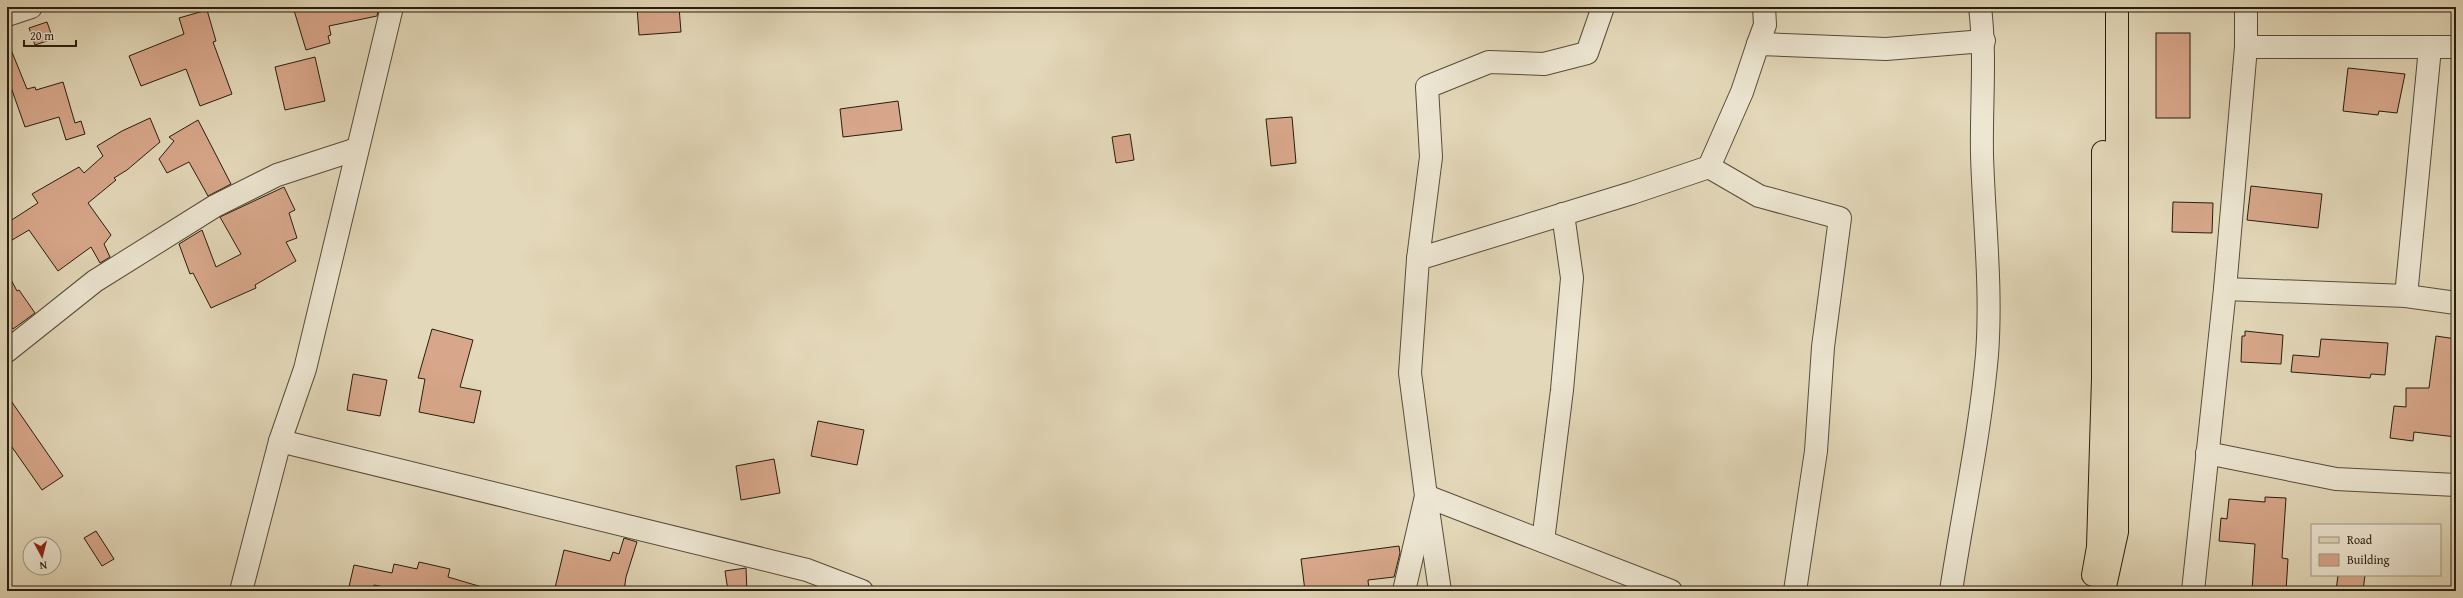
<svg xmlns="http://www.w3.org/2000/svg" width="2463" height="598" viewBox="0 0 2463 598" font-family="'Gentium Book Plus',serif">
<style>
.building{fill:#d8a78b;stroke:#271d0e}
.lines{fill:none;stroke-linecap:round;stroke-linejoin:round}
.minor-casing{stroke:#564c39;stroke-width:24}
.major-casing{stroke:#271d0e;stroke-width:24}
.minor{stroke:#ede6d2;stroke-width:22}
.major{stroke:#e3d8b9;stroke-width:22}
</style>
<rect width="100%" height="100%" fill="#e3d8b9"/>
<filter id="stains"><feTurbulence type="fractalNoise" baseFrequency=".005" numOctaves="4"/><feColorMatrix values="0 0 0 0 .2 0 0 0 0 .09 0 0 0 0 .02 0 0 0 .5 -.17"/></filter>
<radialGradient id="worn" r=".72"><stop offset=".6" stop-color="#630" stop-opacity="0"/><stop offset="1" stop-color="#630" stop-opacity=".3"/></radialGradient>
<g class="building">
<polygon points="293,7 379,7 377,16 329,26 331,35 328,36 330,43 306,50"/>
<polygon points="637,7 679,7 681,32 639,35"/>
<polygon points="207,10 216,41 213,42 232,94 200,106 186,69 141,86 129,56 184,34 179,18"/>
<polygon points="47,22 53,39 35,45 29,28"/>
<rect x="2156" y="33" width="34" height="85"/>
<polygon points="7,40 27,89 35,87 36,90 63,82 75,123 81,121 85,134 66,140 59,117 25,127 7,76"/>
<polygon points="315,57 325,101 285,110 275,67"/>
<polygon points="2348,68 2405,74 2397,113 2379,111 2378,115 2343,111"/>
<polygon points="898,101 902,130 843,137 840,109"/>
<polygon points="1292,117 1296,163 1271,166 1266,119"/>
<polygon points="150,118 160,142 127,170 114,178 116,180 88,203 111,235 104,244 110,257 100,263 91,247 58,271 29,230 7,243 7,223 38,203 32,194 79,167 84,173 103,156 97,146 122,131"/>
<polygon points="198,120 231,184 208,196 189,162 167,173 159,159 174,141 169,137"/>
<polygon points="1130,134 1134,160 1116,163 1112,137"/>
<polygon points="2251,186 2322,194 2318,228 2247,220"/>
<polygon points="284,187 295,210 289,213 297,238 286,242 296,261 255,285 256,288 211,308 193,273 190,274 179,244 202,230 216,267 241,254 220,217"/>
<polygon points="2173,202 2213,203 2212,233 2172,232"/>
<polygon points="7,272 17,291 19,290 35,313 13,329 7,320"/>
<polygon points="432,329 473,340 460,387 481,391 474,423 419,412 425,379 418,378"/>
<polygon points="2245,331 2283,335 2281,364 2241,362 2242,336 2245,336"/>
<polygon points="2436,336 2456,339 2454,393 2456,394 2456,437 2414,432 2413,441 2390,438 2394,406 2406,407 2406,388 2429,388"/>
<polygon points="2321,339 2388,343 2385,375 2371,374 2370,378 2291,372 2293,355 2319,357"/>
<polygon points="353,374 387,380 380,416 347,410"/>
<polygon points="7,395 63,476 42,490 7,440"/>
<polygon points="818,421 864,430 857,465 811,456"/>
<polygon points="774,459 780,493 741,500 736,466"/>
<polygon points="2265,497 2286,498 2282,558 2288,559 2286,591 2252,591 2255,544 2219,541 2221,518 2227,519 2229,499 2265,502"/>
<polygon points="96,531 114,559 102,566 84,538"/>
<polygon points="624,538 637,542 626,577 624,591 568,591 555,588 564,550 610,561 613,552 619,554"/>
<polygon points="1399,546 1400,553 1394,577 1368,580 1369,591 1305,591 1301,559"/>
<polygon points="419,562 450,569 448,577 482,587 482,591 402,591 374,585 373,591 348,591 354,565 392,573 394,564 417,569"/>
<polygon points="746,568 747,591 728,591 725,571"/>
<polygon points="2338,575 2365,575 2363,591 2336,591"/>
</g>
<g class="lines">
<g class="minor-casing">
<g id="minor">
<polyline points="7,15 31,7"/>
<polyline points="1758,44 1886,49 1984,41"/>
<polyline points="2246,47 2456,47"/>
<polyline points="1709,167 1759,196 1840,218 1823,347 1816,451 1795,591"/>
<polyline points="1418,259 1431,157 1427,87 1489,62 1544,64 1587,53 1603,7"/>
<polyline points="2225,289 2406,296 2456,303"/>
<polyline points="2406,296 2430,48"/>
<polyline points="7,351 95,281 215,206 277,175 357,149"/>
<polyline points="280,441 807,570 862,591"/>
<polyline points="2207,453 2336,479 2456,485"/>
<polyline points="1543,541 1562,390 1572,278 1563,214"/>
<polyline points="241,591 280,441 305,369 392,7"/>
<polyline points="1404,591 1426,496 1410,373 1418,259 1632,193 1709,167 1742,92 1758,44 1765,25 1764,7"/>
<polyline points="1440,591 1426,496 1671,591"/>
<path d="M1951 591C1963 512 1980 434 1987 355 1992 288 1984 222 1982 155 1981 105 1986 57 1980 7"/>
<polyline points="2193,591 2225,289 2246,47 2246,7"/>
</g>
</g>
<g class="major-casing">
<g id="major">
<polyline points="2093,575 2098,547 2103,378 2103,152"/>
<polyline points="2104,591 2117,532 2117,7"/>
</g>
</g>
<use href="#minor" class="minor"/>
<use href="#major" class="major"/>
</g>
<rect width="2463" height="598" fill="none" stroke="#e3d8b9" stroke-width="24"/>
<rect x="8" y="8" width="2447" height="582" fill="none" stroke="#271d0e" stroke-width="2"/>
<rect x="12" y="12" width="2439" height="574" fill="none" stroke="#271d0e"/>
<rect x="2311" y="524" width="130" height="52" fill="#ede6d2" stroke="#9e9684"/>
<rect x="2319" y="537" width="20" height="6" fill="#e3d8b9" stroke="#9e9684"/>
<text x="2347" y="544" font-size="12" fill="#271d0e">Road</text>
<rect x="2319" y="554" width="20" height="12" fill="#d8a78b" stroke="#9e9684"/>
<text x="2347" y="564" font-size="12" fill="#271d0e">Building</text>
<g transform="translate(42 556) rotate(173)"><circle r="19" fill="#ede6d2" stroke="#9e9684"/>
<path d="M0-3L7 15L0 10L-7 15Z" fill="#8f2418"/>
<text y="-6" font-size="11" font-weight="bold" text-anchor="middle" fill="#271d0e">N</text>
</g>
<path d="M24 40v6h52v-6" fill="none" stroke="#271d0e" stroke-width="2"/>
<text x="30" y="40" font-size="12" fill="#271d0e" stroke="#ede6d2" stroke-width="3" paint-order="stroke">20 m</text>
<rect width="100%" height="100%" filter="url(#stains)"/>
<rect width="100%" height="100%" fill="url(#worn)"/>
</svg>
